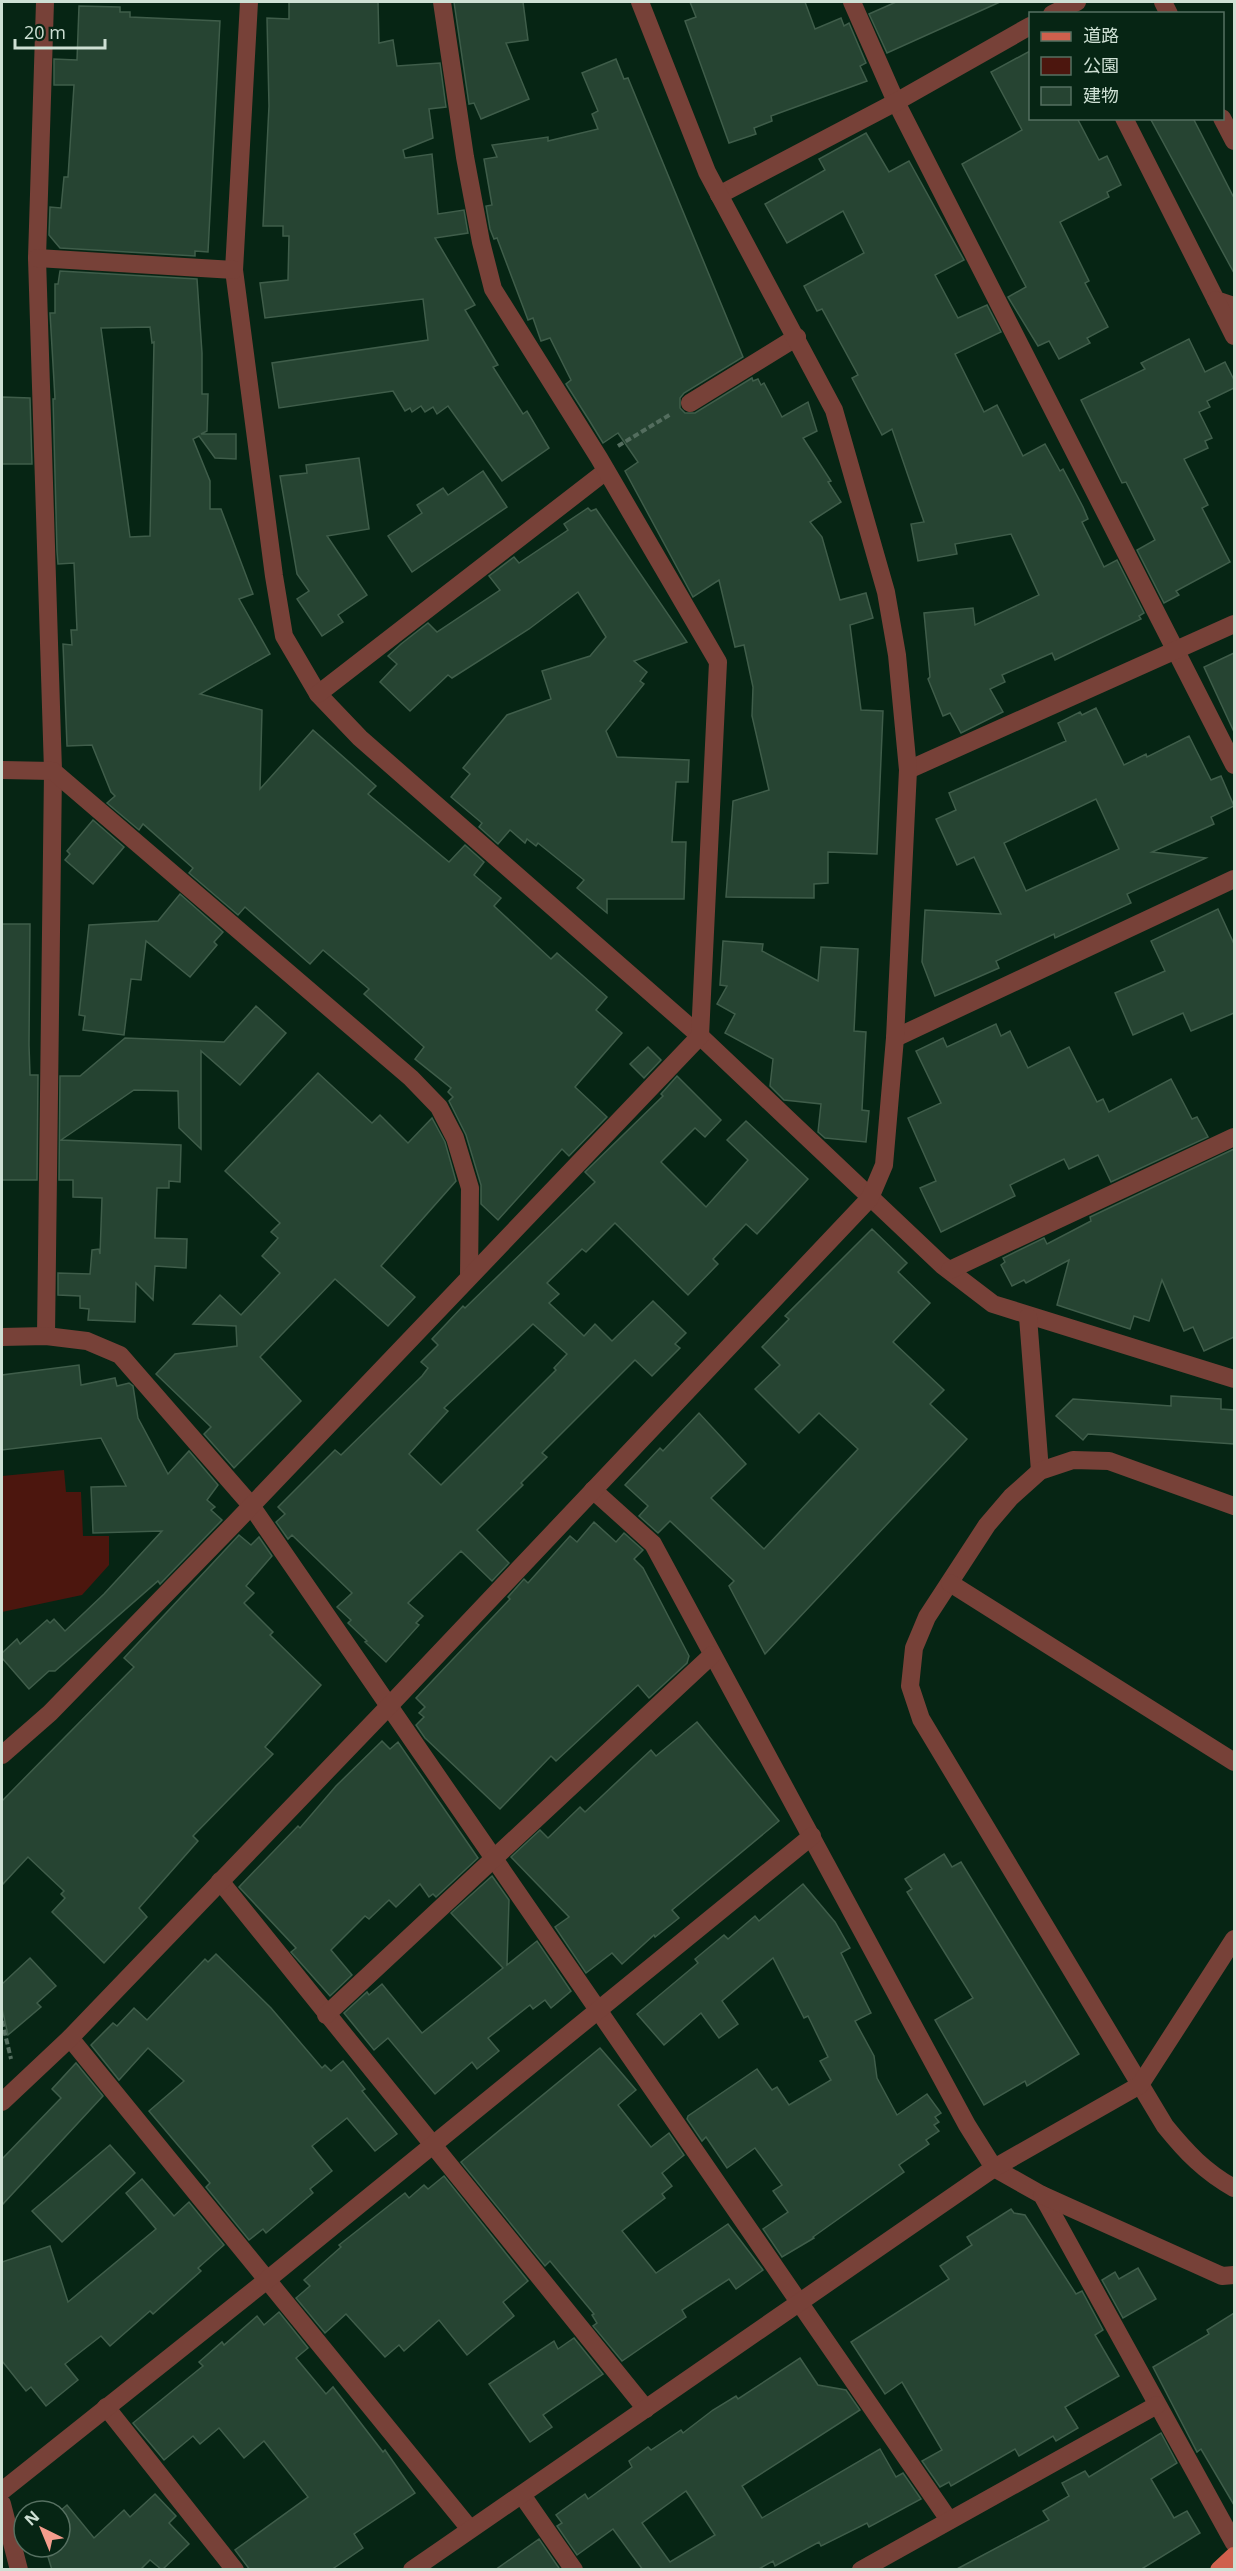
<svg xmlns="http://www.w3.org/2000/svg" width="1236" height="2571" viewBox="0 0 1236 2571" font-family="'Open Sans','Noto Sans JP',sans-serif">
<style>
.green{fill:#4c160e}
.building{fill:#264432;stroke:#3f5d4a;stroke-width:1.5;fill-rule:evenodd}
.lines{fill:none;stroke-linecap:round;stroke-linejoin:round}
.path{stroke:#536d5e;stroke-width:4;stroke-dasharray:6 3;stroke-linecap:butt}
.minor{stroke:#774138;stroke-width:18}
.major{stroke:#cf604d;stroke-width:18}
</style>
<rect width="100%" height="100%" fill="#062514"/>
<polygon class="green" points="64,1470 66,1492 81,1492 83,1536 109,1536 109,1565 82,1595 2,1612 2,1476"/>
<g class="building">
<polygon points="289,2 378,2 379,43 393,40 397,66 440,63 446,107 429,109 433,138 403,150 405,158 432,154 438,214 464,210 468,233 435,238 475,305 465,310 498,365 493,367 523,414 527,411 549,448 502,481 448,406 437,414 433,407 425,412 421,406 412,412 410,408 405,411 393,391 279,408 272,363 428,340 423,299 265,318 260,283 288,280 289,236 283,236 283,226 263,226 269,106 267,18 289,19"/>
<polygon points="454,2 523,2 528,40 506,43 529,99 481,119 474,103 469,104"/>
<polygon points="690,2 805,2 815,29 841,18 844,26 849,23 866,63 860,66 867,81 771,116 772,121 754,128 756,134 729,143 685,21 696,17"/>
<polygon points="896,2 1000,2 887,53 869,14"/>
<polygon points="79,6 120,7 120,12 130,12 130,17 220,21 208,252 195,251 195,256 60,248 49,235 50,207 61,208 64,177 68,177 74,85 54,85 54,59 77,60"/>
<polygon points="1030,51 1030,118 1077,118 1099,160 1107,156 1121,185 1107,192 1109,197 1060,222 1089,281 1085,283 1108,327 1087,338 1090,343 1059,359 1049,341 1038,346 1008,297 1026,287 962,164 1022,130 991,72"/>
<polygon points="616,59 624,79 628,78 743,357 684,393 680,398 680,408 685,413 695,413 752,378 753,381 758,379 761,385 764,383 782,417 808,402 817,431 803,438 831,481 828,482 841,502 810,522 822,537 840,600 866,593 873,618 850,625 861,710 883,711 877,854 828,852 828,883 814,884 814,898 726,897 733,801 769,790 752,716 753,687 744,645 735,647 719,580 693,597 625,471 638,462 618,433 603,443 589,420 566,384 571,380 550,338 541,341 533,318 528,320 497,238 494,239 490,229 486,206 492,205 484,159 497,157 492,145 548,137 548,141 598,129 592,114 598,111 582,73"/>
<polygon points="1150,118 1193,118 1234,198 1234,273"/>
<polygon points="866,133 889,172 909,161 964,260 935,275 958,318 987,305 1001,332 955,354 984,412 997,405 1023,456 1045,444 1060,471 1063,469 1083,507 1088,519 1082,522 1104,567 1117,560 1144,613 1139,616 1141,619 1055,660 1052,653 1002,675 1005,682 990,689 1003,712 961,733 950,713 943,716 928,679 930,677 924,613 973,608 975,625 1039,595 1011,534 955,544 957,554 918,561 911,524 924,522 892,429 882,435 852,378 858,375 822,309 817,311 804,286 864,253 843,211 787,243 765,204 825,170 819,159"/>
<path d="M60 271 197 279 202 353V394H208L207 431 201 434H236V459L215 458 199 436 193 439 210 481V509H221L253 594 239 599 270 654 200 694 262 710 260 789 313 730 376 786 368 794 449 862 465 845 484 862 474 875 501 898 494 906 551 959 557 953 607 997 596 1010 622 1033 575 1087 607 1117 569 1156 562 1149 498 1220 481 1204V1185L466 1135 449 1101 453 1097 448 1092 451 1088 415 1059 424 1047 364 994 369 989 323 950 310 964 245 907 238 915 189 873 193 868 143 824 139 830 107 803 115 796 111 792 92 745 67 746 63 644 72 645 71 630H77L74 563 58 564 57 551 53 399H55L50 313H55V284H58ZM150 327 152 343 154 342 150 536 130 537 101 328Z"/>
<polygon points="1189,339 1205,372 1225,362 1234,380 1234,388 1207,401 1210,407 1199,412 1212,438 1205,441 1208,448 1184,459 1208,505 1202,508 1230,562 1176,591 1179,595 1164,603 1137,550 1155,540 1126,482 1122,483 1081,400 1145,369 1141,363"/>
<polygon points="2,397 30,398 32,464 2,464"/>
<polygon points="359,458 369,529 327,536 367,595 338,615 343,622 322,636 297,599 309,591 297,574 280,476 307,473 306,465"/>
<polygon points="483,471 507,507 412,572 388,536 422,513 417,505 443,488 448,495"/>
<polygon points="588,508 591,511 596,509 687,642 634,661 647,672 640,681 644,684 606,731 617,757 689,760 688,782 676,782 672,842 686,842 684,899 607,899 607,913 577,888 584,880 538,843 536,846 527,839 525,843 510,830 498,844 479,827 482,823 451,797 470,774 463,768 507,715 551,699 542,671 590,656 606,637 578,592 529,629 452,678 448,675 410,711 380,682 397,664 388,656 401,644 428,623 437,632 500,590 489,576 514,557 519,563 568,530 564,524"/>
<polygon points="1234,653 1234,732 1204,667"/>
<path d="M1096 708 1124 765 1146 754 1147 757 1189 736 1211 780 1221 776 1234 806 1211 817 1214 824 1152 852 1206 858 1127 894 1131 903 1055 938 1054 934 996 961 999 968 935 996 922 962 925 910 1001 914 974 857 957 865 936 819 956 810 949 793 1066 741 1058 723 1080 712 1082 715ZM1096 799 1119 849 1026 891 1004 843Z"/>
<polygon points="93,820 124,847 93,884 65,860 70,854 67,851"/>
<polygon points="180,894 223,932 214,942 217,945 190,977 146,941 141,980 131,979 124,1035 83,1030 85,1016 79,1015 89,925 158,921"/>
<polygon points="1218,909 1234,944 1234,1013 1191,1031 1183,1013 1133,1035 1115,993 1165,971 1151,941"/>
<polygon points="2,924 30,924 29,1045 30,1075 38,1075 37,1180 2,1180"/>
<polygon points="723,941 763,944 762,951 818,981 821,947 858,949 854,1031 866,1032 862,1110 869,1111 866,1142 825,1138 818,1132 821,1104 784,1100 770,1086 773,1059 725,1033 735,1014 717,1004 727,986 720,985"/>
<polygon points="256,1006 286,1033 240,1085 201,1051 201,1149 179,1128 178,1091 134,1090 61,1140 181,1145 180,1182 169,1181 169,1188 157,1188 155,1238 187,1239 186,1268 155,1266 153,1300 136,1283 135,1322 88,1320 89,1309 80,1308 80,1296 58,1295 58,1273 90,1274 92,1250 99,1249 100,1254 102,1198 73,1197 73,1180 59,1180 60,1076 80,1076 125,1038 224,1042"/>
<polygon points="996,1024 1001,1036 1010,1031 1028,1068 1069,1047 1097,1102 1103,1099 1109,1112 1171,1079 1192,1119 1197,1117 1208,1137 1111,1182 1098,1155 1069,1169 1064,1159 1010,1185 1015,1196 941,1232 920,1188 936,1181 908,1118 941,1103 916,1051 943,1038 947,1047"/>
<polygon points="648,1047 661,1060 644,1078 630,1064"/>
<polygon points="318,1073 372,1123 380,1115 408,1143 432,1118 445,1142 456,1181 381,1266 415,1297 388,1326 335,1279 260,1357 301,1401 234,1468 204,1434 211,1427 156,1374 175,1354 237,1346 236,1326 193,1324 220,1295 241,1315 280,1273 262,1256 278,1238 271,1232 280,1223 225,1171"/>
<path d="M677 1076 721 1120 705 1137 695 1128 661 1162 706 1207 748 1160 727 1140 746 1121 808 1179 757 1234 746 1224 713 1259 718 1264 688 1295 615 1223 586 1252 582 1249 547 1283 559 1294 549 1303 584 1336 595 1324 612 1341 653 1301 686 1333 675 1344 680 1348 652 1376 635 1360 542 1453 547 1457 521 1483 523 1485 477 1530 509 1563 492 1581 461 1551 408 1603 423 1616 416 1623 419 1625 386 1662 365 1642 367 1641 348 1623 351 1620 337 1607 352 1593 292 1535 288 1539 276 1522 285 1514 278 1507 335 1450 341 1455 422 1376 428 1368 421 1362 438 1345 432 1339 463 1306 465 1308 595 1182 585 1172 663 1096 661 1094ZM533 1324 567 1354 554 1368 556 1370 441 1485 409 1454 448 1411 444 1408Z"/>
<polygon points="1234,1149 1234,1337 1204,1351 1193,1327 1184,1331 1162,1280 1149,1321 1134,1316 1130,1329 1057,1305 1069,1260 1026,1283 1024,1280 1012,1286 1001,1265 1005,1262 1003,1258 1044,1238 1047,1244 1091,1221 1090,1217"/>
<polygon points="872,1229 907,1263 898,1272 930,1303 893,1342 944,1390 930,1404 967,1439 765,1654 729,1586 734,1581 670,1521 658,1533 639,1516 648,1506 625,1485 660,1448 663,1451 699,1413 746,1464 711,1498 764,1549 858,1449 819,1413 799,1433 755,1389 780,1365 762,1347 789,1319 785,1316"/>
<polygon points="79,1365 81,1385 115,1378 117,1386 129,1383 133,1386 138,1418 168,1474 189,1451 218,1485 207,1500 215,1507 211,1510 222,1520 160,1584 158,1581 55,1671 49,1671 29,1689 2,1658 2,1653 17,1639 20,1644 47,1620 50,1623 54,1619 65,1631 104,1594 162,1531 93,1533 91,1487 126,1486 101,1438 2,1450 2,1375"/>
<polygon points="1171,1396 1221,1399 1221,1409 1234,1410 1234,1444 1088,1434 1083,1440 1056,1416 1073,1399 1171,1406"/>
<polygon points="594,1522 616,1542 624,1533 643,1550 634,1559 643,1568 689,1656 687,1663 649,1698 638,1685 556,1761 551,1756 500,1809 425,1738 416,1725 424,1717 419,1713 425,1707 416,1698 510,1599 508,1597 524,1579 528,1583 570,1536 577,1542"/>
<polygon points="239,1535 251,1545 259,1537 272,1556 246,1586 254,1593 244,1603 273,1632 270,1635 321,1685 265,1747 273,1754 193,1836 198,1841 139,1908 147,1917 104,1963 52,1912 65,1898 61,1894 64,1891 28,1857 2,1885 2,1801 134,1667 124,1658"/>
<polygon points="697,1722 779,1821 672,1910 679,1918 655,1937 654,1935 622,1964 612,1953 586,1973 555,1927 569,1917 511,1857 540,1830 548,1838 580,1807 585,1812 651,1750 656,1756"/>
<polygon points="382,1741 390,1749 398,1742 478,1858 436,1897 433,1894 429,1897 420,1884 396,1907 389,1900 369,1919 365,1916 331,1950 352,1975 330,1996 291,1952 296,1948 239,1887 298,1826 300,1828 336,1786"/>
<polygon points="944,1854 952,1867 961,1862 1079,2054 1027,2086 1025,2081 984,2105 935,2020 973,1998 907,1892 912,1889 905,1879"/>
<polygon points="492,1876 509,1900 507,1965 537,1941 571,1991 551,2008 545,2000 533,2009 530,2005 488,2038 499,2051 477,2069 472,2062 435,2094 388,2038 374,2050 344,2013 367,1992 369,1995 382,1984 422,2033 503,1968 451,1913"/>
<polygon points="803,1884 835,1922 850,1948 841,1953 871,2013 855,2021 874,2056 877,2078 897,2115 927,2094 941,2113 935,2117 939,2122 934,2125 939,2131 926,2140 929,2144 899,2165 904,2172 813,2237 814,2238 782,2257 763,2229 788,2212 773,2191 782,2185 755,2148 727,2168 706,2137 702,2141 687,2119 688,2116 757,2069 772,2090 777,2087 789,2105 831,2080 820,2061 828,2057 808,2016 804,2018 773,1958 722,2001 738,2024 719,2038 701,2013 664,2045 637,2014 698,1963 695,1959 724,1935 728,1939 755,1916 759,1921"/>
<polygon points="216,1954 271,2008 322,2068 325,2065 331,2071 343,2061 365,2089 362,2091 397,2134 375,2151 347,2118 312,2146 332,2171 310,2189 313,2193 266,2233 263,2229 249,2240 206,2187 210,2183 149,2111 184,2081 148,2048 119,2080 91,2045 113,2023 117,2026 134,2008 147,2020 205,1959 208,1962"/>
<polygon points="30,1958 56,1986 37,2003 41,2007 8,2035 2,2009 2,1984"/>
<polygon points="600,2048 636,2090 618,2105 651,2147 669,2133 684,2155 662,2173 672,2186 662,2194 665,2198 622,2231 656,2273 728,2224 763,2270 736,2289 729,2279 682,2310 686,2317 622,2361 593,2326 597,2323 592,2315 594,2314 550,2261 545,2266 461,2162"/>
<polygon points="76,2063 103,2096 2,2205 2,2159 61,2098 52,2089"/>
<polygon points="110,2145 135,2173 62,2242 32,2211"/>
<polygon points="444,2176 528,2281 503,2302 514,2316 467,2355 439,2320 404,2351 399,2345 385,2357 346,2314 325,2333 296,2298 310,2286 304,2280 341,2247 339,2245 405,2193 409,2198 424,2185 428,2189"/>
<polygon points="142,2179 174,2216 189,2202 224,2245 198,2268 201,2271 153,2314 150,2311 110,2346 101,2336 65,2364 78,2380 46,2406 31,2387 26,2391 2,2361 2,2262 50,2246 68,2302 156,2229 126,2193"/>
<polygon points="1011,2209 1014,2213 1025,2215 1076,2294 1082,2291 1103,2330 1095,2335 1119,2376 1065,2407 1078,2428 1056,2441 1053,2436 1019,2456 1015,2449 951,2486 949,2482 940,2487 922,2461 942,2450 902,2382 885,2394 851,2342 949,2279 940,2266 972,2245 967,2237"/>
<polygon points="1138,2268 1156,2299 1123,2318 1102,2280 1115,2272 1119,2279"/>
<polygon points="279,2312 308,2348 296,2358 326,2394 333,2387 383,2452 385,2450 415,2493 354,2534 363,2548 331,2570 250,2570 235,2550 308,2497 264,2441 244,2458 219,2428 200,2444 193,2436 164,2460 133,2423 203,2366 199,2362 222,2342 224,2345 257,2316 264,2325"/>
<polygon points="1234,2313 1234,2505 1201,2449 1197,2452 1153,2367 1209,2334 1207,2330"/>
<polygon points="574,2338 603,2374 543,2415 552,2427 530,2442 489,2384 554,2341 558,2349"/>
<path d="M800 2358 818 2385 846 2390 860 2410 742 2486 762 2518 880 2449 896 2477 903 2473 921 2499 869 2527 867 2523 821 2546 819 2542 775 2566 773 2561 757 2570H643L613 2529 577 2555 557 2526 562 2523 556 2515 585 2494 588 2499 632 2467 629 2461 648 2447 651 2450 681 2430 683 2433 713 2410 736 2396 738 2399ZM686 2491 715 2535 670 2562 642 2523Z"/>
<polygon points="1161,2433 1177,2463 1151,2479 1174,2518 1187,2511 1200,2533 1140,2570 955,2570 1049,2520 1043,2511 1069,2496 1062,2483 1085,2471 1089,2477"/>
<polygon points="155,2494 176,2516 169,2523 189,2544 162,2570 150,2560 140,2570 52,2570 45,2547 60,2547 60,2511 67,2505 94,2538 124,2510 130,2517"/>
<polygon points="539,2539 559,2568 556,2570 495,2570"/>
</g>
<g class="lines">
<g class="path">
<polyline points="618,446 671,414"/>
<polyline points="2,2021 11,2059"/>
</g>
<g class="minor">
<polyline points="45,2 37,258 53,771 46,1336"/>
<polyline points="249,2 234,270 274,576 284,636 318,694 360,738 700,1036 942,1265 993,1304 1234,1379"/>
<polyline points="852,2 896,102 1234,765"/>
<polyline points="1163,2 1169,14"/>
<polyline points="1052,14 1077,2"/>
<polyline points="1124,118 1216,300 1234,306"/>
<polyline points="1222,118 1234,141"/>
<polyline points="719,195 896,102 1030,26"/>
<polyline points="37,258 234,270"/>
<polyline points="1216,300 1234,336"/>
<polyline points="690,403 797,337"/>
<polyline points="318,694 606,471"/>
<polyline points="2,770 53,771 411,1078 439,1107 455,1138 470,1188 469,1276"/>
<polyline points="908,770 1234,624"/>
<polyline points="895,1038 1234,879"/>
<polyline points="950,1270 1234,1137"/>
<polyline points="1028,1317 1040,1471"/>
<polyline points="2,1337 46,1336 87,1341 120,1355 250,1504 949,2520"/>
<polyline points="593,1490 653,1544 967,2125 994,2168 1042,2195 1234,2543"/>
<path d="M1234 1506 1109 1461 1073 1460 1040 1471 1011 1497 987 1525 927 1617 914 1648 910 1686 921 1719 1165 2126C1186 2152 1205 2172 1234 2188"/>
<polyline points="950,1583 1234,1762"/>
<polyline points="2,1755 50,1713 234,1524 700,1036 718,662 599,458 493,289 481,242 465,157 442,2"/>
<polyline points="220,1881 646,2409"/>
<polyline points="326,2015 712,1655"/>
<polyline points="70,2038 470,2529"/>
<polyline points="2,2102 70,2038 390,1705 870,1198 884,1165 895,1038 908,770 897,655 886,592 834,410 707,172 640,2"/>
<polyline points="1042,2195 1222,2276 1234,2275"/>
<polyline points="106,2407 235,2570"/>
<polyline points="2,2491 267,2280 812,1836"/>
<polyline points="522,2495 574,2570"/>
<polyline points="2,2504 19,2570"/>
<polyline points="412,2570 994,2168 1140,2085 1234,1939"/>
<polyline points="861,2570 1157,2405"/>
</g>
<polyline class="major" points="1219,2570 1234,2556"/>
</g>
<rect width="1236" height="2571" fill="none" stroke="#cee0d4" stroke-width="6"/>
<rect x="1029" y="12" width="195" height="108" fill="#062514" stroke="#567061" stroke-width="1.5"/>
<rect x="1041" y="32" width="30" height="9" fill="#cf604d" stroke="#567061" stroke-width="1.5"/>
<text x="1083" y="42" font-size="18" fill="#cee0d4">道路</text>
<rect x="1041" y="57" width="30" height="18" fill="#4c160e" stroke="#567061" stroke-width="1.5"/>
<text x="1083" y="72" font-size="18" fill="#cee0d4">公園</text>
<rect x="1041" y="87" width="30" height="18" fill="#264432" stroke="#567061" stroke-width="1.5"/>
<text x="1083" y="102" font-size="18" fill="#cee0d4">建物</text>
<g transform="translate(42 2529) rotate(317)"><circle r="28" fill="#062514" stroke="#567061" stroke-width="1.5"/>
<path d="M0-4.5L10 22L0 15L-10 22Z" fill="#f49d8d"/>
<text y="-9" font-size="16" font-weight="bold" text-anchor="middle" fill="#cee0d4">N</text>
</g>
<path d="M15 39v9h90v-9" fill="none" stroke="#cee0d4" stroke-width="3"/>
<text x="24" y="39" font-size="18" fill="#cee0d4" stroke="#062514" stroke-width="4.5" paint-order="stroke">20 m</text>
</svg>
